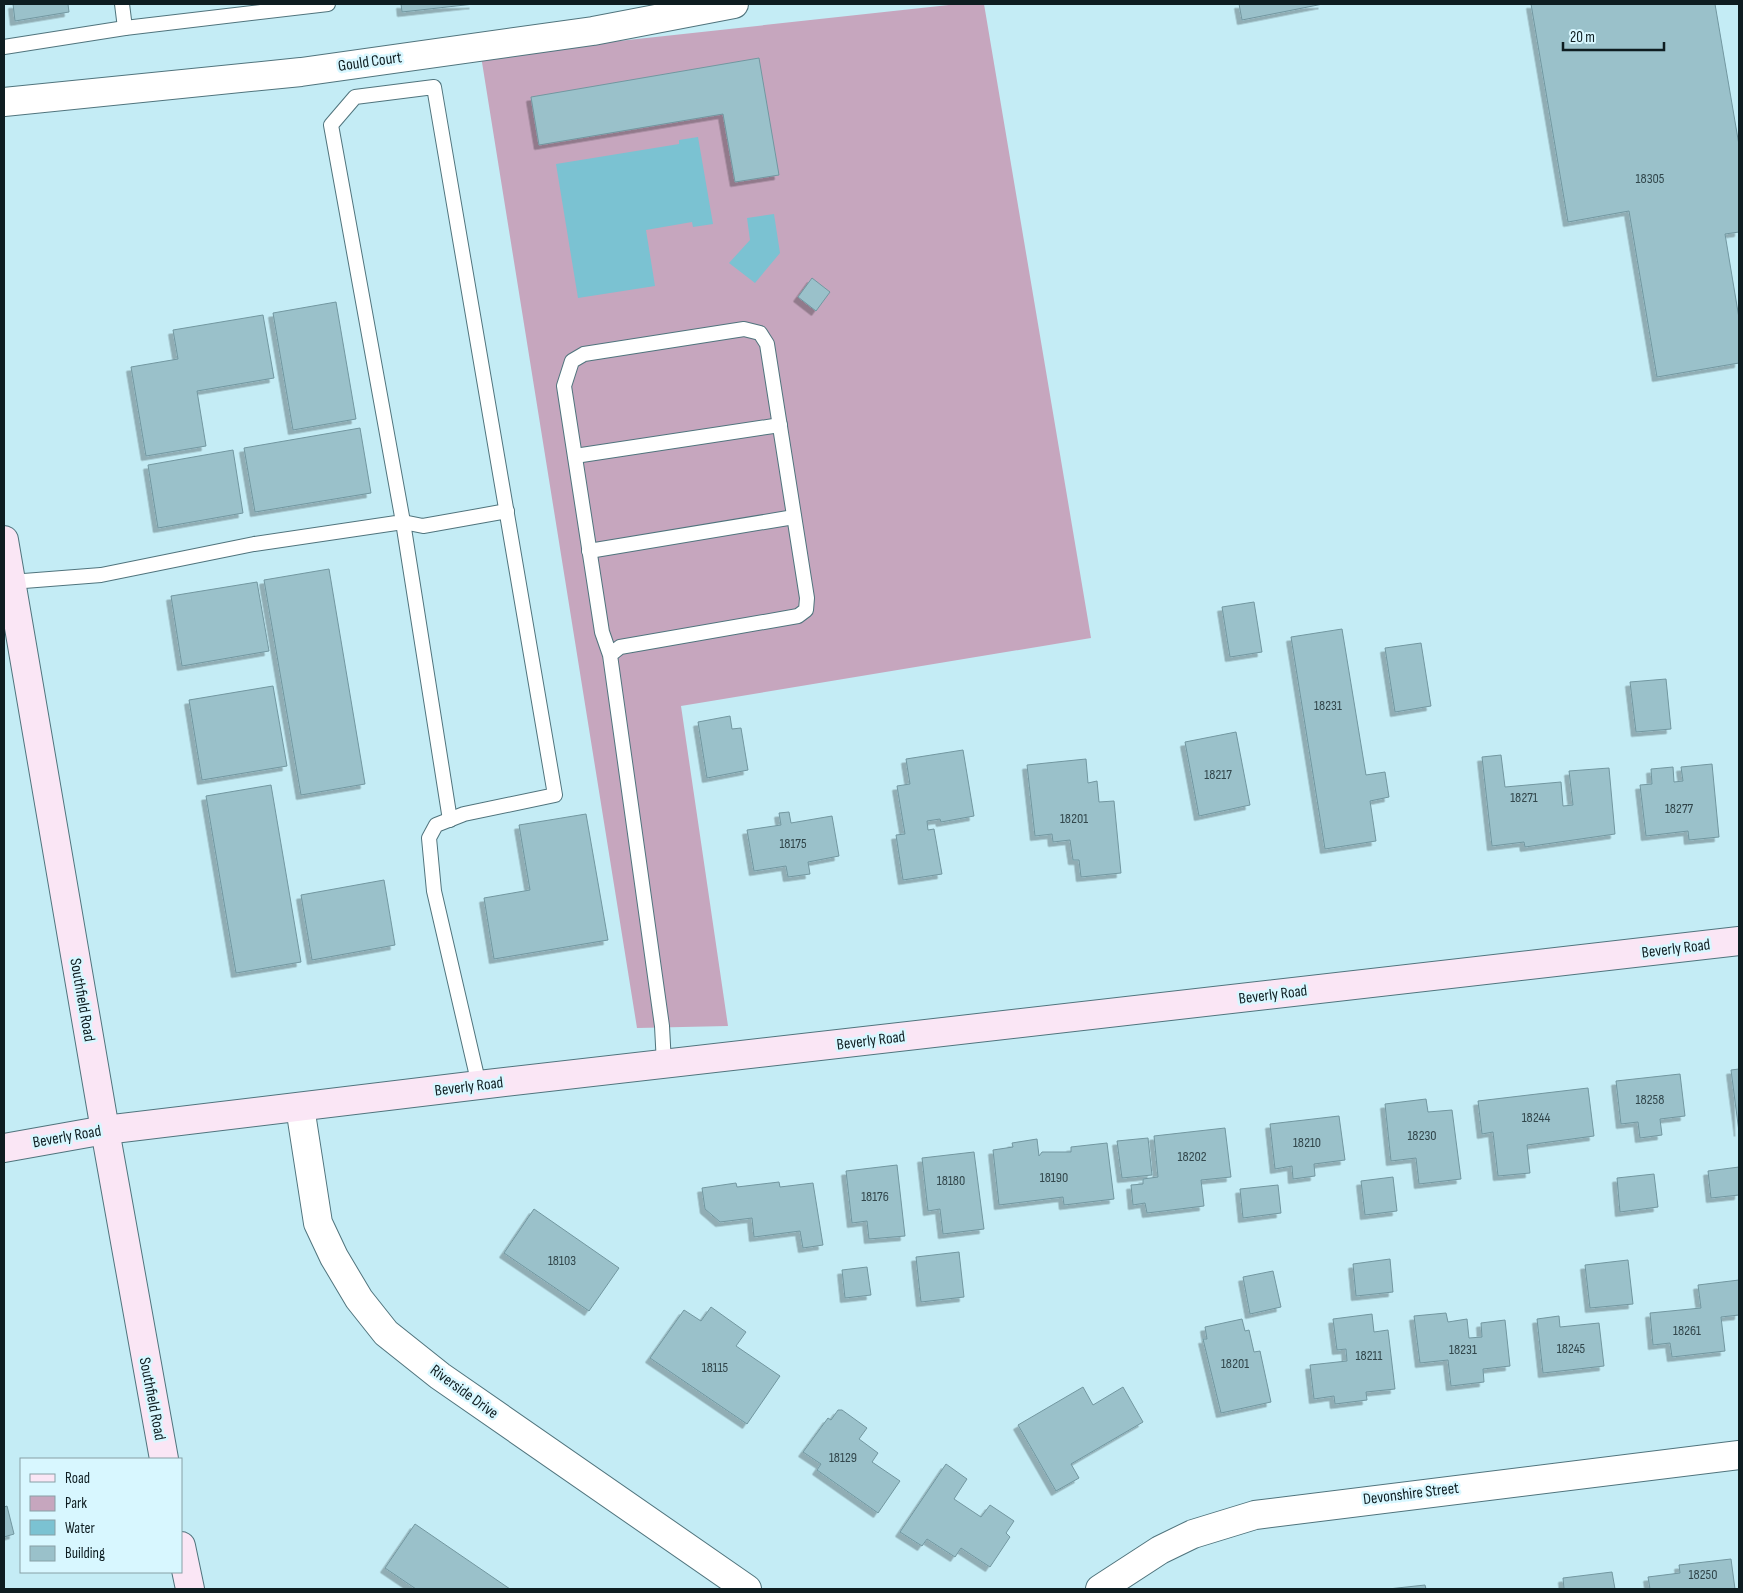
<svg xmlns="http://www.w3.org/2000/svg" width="1743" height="1593" viewBox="0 0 1743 1593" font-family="'Sofia Sans Condensed',sans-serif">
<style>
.green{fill:#c6a6be}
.water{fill:#7bc2d2}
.building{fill:#9ac1ca;stroke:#7297a0;filter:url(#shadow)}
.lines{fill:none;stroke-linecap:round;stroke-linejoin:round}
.lane-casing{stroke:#50747d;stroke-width:16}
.street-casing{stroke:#50747d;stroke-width:30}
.secondary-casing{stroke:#50747d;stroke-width:30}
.lane{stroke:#fff;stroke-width:14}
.street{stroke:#fff;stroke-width:28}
.secondary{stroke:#fae6f5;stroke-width:28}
.labels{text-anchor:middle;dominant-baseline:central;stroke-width:5;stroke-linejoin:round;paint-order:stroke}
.number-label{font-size:14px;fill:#31464b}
.street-label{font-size:16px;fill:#0e1d21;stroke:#d8f7ff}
</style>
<defs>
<filter id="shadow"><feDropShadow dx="-4.5" dy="4.5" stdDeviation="0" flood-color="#0004"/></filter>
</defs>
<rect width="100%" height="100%" fill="#c4ecf5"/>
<polygon class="green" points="958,4 984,4 1091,638 681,706 728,1026 637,1028 481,56"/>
<g class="water">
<polygon points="698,137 713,224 693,227 692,222 646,230 655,286 578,298 556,164 679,144 679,140"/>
<polygon points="774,214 780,253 755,283 729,263 750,240 747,218"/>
</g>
<g class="building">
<polygon points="13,4 68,4 69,12 15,21"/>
<polygon points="401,4 474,4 402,12"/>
<polygon points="1239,4 1323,4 1242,20"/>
<polygon points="1531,4 1715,4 1739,145 1739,232 1725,234 1739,318 1739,363 1657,377 1629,211 1568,222"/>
<polygon points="759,58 779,175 735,182 723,114 539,145 531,97"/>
<polygon points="812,278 830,292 816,311 798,297"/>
<polygon points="336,302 356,419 293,430 273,313"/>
<polygon points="263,315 274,378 197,391 206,446 146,456 131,367 178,359 173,330"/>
<polygon points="360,428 371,493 255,512 244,448"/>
<polygon points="233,450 243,513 158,528 148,465"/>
<polygon points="329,569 365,784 301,795 264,580"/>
<polygon points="257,582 269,651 182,666 171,596"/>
<polygon points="1254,602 1262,652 1230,657 1222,607"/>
<polygon points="1342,629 1366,775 1385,772 1389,797 1370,801 1376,841 1325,849 1291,637"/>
<polygon points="1421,643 1431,706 1395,712 1385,648"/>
<polygon points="1666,679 1671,729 1636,732 1630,682"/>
<polygon points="273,686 287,766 202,780 189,700"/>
<polygon points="730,716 732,729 741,728 748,770 707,778 698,722"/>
<polygon points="1236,732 1250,805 1199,816 1185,742"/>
<polygon points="963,750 974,816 941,822 940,819 927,821 928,830 934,829 942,874 903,880 896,835 905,834 897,786 910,784 906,759"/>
<polygon points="1501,755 1505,787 1561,782 1563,806 1573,805 1569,771 1609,768 1615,834 1525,847 1524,842 1492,846 1482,757"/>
<polygon points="1086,759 1088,783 1097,781 1099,802 1114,801 1121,873 1081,877 1079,860 1073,860 1070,840 1053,842 1052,834 1035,836 1027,765"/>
<polygon points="1712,764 1719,837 1689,840 1688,831 1646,836 1640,785 1652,784 1651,769 1673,767 1674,782 1683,781 1681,767"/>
<polygon points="271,785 301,962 236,973 206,796"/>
<polygon points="789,812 791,823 832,816 839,856 808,862 810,874 788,877 786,866 754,871 747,830 781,825 779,813"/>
<polygon points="586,814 608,940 494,959 484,898 530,890 519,825"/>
<polygon points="384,880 395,945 312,960 301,895"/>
<polygon points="1739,1069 1739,1132 1731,1070"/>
<polygon points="1680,1074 1685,1116 1660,1119 1662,1135 1640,1138 1638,1122 1621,1124 1616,1081"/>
<polygon points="1588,1088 1594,1136 1527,1145 1530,1173 1498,1176 1493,1132 1482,1134 1478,1101"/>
<polygon points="1426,1099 1428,1112 1452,1110 1461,1179 1419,1184 1416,1158 1391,1161 1385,1104"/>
<polygon points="1339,1116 1345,1160 1314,1164 1315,1176 1293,1179 1292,1166 1275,1169 1270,1124"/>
<polygon points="1225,1128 1231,1177 1201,1180 1204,1206 1147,1213 1145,1203 1133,1205 1131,1185 1143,1184 1143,1179 1158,1177 1154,1136"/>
<polygon points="1148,1138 1152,1175 1122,1178 1117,1141"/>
<polygon points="1037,1139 1039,1156 1042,1152 1071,1152 1071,1147 1107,1143 1114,1199 1064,1205 1063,1197 999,1205 993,1150 1013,1147 1012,1143"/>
<polygon points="974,1152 984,1229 943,1234 940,1209 928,1211 922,1158"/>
<polygon points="897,1165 905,1236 869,1239 867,1221 852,1223 846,1171"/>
<polygon points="1739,1167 1739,1195 1711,1198 1708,1171"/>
<polygon points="1654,1174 1658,1207 1620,1212 1617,1178"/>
<polygon points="1393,1177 1397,1211 1365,1215 1361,1181"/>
<polygon points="779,1182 780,1187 813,1183 823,1245 803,1248 800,1231 754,1237 752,1218 720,1222 705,1209 702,1188 736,1183 737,1187"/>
<polygon points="1278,1185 1281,1213 1243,1218 1240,1189"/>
<polygon points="534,1209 619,1268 589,1311 504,1253"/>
<polygon points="959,1252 964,1297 921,1302 916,1257"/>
<polygon points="1390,1259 1393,1292 1356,1296 1353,1264"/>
<polygon points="1628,1260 1633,1304 1590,1308 1585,1265"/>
<polygon points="867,1267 871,1295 845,1298 842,1270"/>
<polygon points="1273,1271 1281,1307 1250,1314 1243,1277"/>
<polygon points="1739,1280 1739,1315 1721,1317 1725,1351 1672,1357 1670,1343 1653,1345 1650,1313 1701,1308 1698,1285"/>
<polygon points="711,1307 746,1332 736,1346 780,1376 747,1424 650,1358 684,1310 701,1321"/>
<polygon points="1446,1313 1448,1322 1467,1319 1469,1338 1482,1337 1481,1323 1505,1320 1510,1366 1483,1369 1484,1382 1451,1386 1448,1360 1420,1363 1414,1316"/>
<polygon points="1372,1314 1374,1332 1388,1330 1395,1389 1366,1392 1367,1400 1335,1404 1334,1396 1314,1399 1310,1365 1347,1361 1346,1349 1337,1350 1333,1319"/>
<polygon points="1559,1316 1560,1327 1599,1323 1604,1366 1543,1373 1537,1319"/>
<polygon points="1242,1319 1245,1331 1249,1330 1254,1352 1260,1351 1271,1402 1221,1413 1203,1339 1207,1339 1205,1327"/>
<polygon points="1083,1387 1093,1405 1123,1387 1143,1422 1071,1464 1079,1478 1056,1491 1018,1425"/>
<polygon points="838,1410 842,1410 867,1428 859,1439 878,1453 872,1462 900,1481 878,1513 817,1470 821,1464 803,1452 828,1418 831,1420"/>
<polygon points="946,1464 967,1479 954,1499 981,1517 990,1505 1014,1521 1006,1533 1010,1537 990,1567 961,1548 955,1557 927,1539 922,1546 900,1532"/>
<polygon points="7,1506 14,1534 4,1537 4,1507"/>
<polygon points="415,1524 510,1589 416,1589 385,1568"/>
<polygon points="1731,1559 1735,1589 1650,1589 1648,1577 1680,1573 1679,1565"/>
<polygon points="1612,1572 1615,1589 1559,1589 1564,1589 1563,1578"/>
<polygon points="1425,1585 1426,1589 1388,1589"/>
</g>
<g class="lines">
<g class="lane-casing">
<g id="lane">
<polyline points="122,4 125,28"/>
<polyline points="4,47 125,28 328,4"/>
<polyline points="575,456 780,425"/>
<polyline points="589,551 794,517"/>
<polyline points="11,582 101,575 254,544 403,522 331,125 355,97 434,87 555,795 464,814 436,825 429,838 434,891 479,1085"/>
<polyline points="610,655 620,647 798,616 806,610 807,598 767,344 760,333 744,329 584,354 572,361 564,386 602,632 610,655 662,1026 664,1064"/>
<polyline points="450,820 403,522 423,526 507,511"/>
</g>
</g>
<g class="street-casing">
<g id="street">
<polyline points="4,102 301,72 593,31 734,4"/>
<polyline points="300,1107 318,1223 334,1257 359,1299 386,1333 440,1376 747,1589"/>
<polyline points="1100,1589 1160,1550 1193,1534 1255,1515 1739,1455"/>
</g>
</g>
<g class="secondary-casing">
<g id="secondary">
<polyline points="4,540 105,1130 164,1459"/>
<polyline points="4,1148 105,1130 479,1085 1739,941"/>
<polyline points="181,1546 190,1589"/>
</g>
</g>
<use href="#lane" class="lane"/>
<use href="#street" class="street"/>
<use href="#secondary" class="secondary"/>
</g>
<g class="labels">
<g class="number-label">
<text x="1650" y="178">18305</text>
<text x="1328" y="705">18231</text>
<text x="1218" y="774">18217</text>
<text x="1524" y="797">18271</text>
<text x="1679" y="808">18277</text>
<text x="1074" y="818">18201</text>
<text x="793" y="843">18175</text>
<text x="1650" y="1099">18258</text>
<text x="1536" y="1117">18244</text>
<text x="1422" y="1135">18230</text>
<text x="1307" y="1142">18210</text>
<text x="1192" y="1156">18202</text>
<text x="1054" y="1177">18190</text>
<text x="951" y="1180">18180</text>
<text x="875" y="1196">18176</text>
<text x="562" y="1260">18103</text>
<text x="1687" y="1330">18261</text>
<text x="1571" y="1348">18245</text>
<text x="1463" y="1349">18231</text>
<text x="1369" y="1355">18211</text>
<text x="1235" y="1363">18201</text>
<text x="715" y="1367">18115</text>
<text x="843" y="1457">18129</text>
<text x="1703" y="1574">18250</text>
</g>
<g class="street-label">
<text transform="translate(370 62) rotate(-8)">Gould Court</text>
<text transform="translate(1676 949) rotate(-7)">Beverly Road</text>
<text transform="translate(1273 995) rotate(-7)">Beverly Road</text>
<text transform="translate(82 1000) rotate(80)">Southfield Road</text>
<text transform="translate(871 1041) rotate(-7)">Beverly Road</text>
<text transform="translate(469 1087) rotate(-7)">Beverly Road</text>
<text transform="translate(67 1137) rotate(-10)">Beverly Road</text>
<text transform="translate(464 1392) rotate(36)">Riverside Drive</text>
<text transform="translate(152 1399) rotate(79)">Southfield Road</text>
<text transform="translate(1411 1494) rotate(-7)">Devonshire Street</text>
</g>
</g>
<rect width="1743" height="1593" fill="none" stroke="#0e1d21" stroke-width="10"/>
<rect x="20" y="1458" width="162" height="115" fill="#d8f7ff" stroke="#87a0a6"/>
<rect x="30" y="1474" width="25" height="8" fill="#fae6f5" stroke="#87a0a6"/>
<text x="65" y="1483" font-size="15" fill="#0e1d21">Road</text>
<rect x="30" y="1496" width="25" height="15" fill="#c6a6be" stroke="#87a0a6"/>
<text x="65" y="1508" font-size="15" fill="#0e1d21">Park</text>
<rect x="30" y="1520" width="25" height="15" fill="#7bc2d2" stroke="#87a0a6"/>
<text x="65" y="1533" font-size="15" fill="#0e1d21">Water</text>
<rect x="30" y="1546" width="25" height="15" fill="#9ac1ca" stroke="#87a0a6"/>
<text x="65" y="1558" font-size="15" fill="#0e1d21">Building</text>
<path d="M1563 42v8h101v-8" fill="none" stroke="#0e1d21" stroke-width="2.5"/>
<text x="1570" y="42" font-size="15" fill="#0e1d21" stroke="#d8f7ff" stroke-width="4" paint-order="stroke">20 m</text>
</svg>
